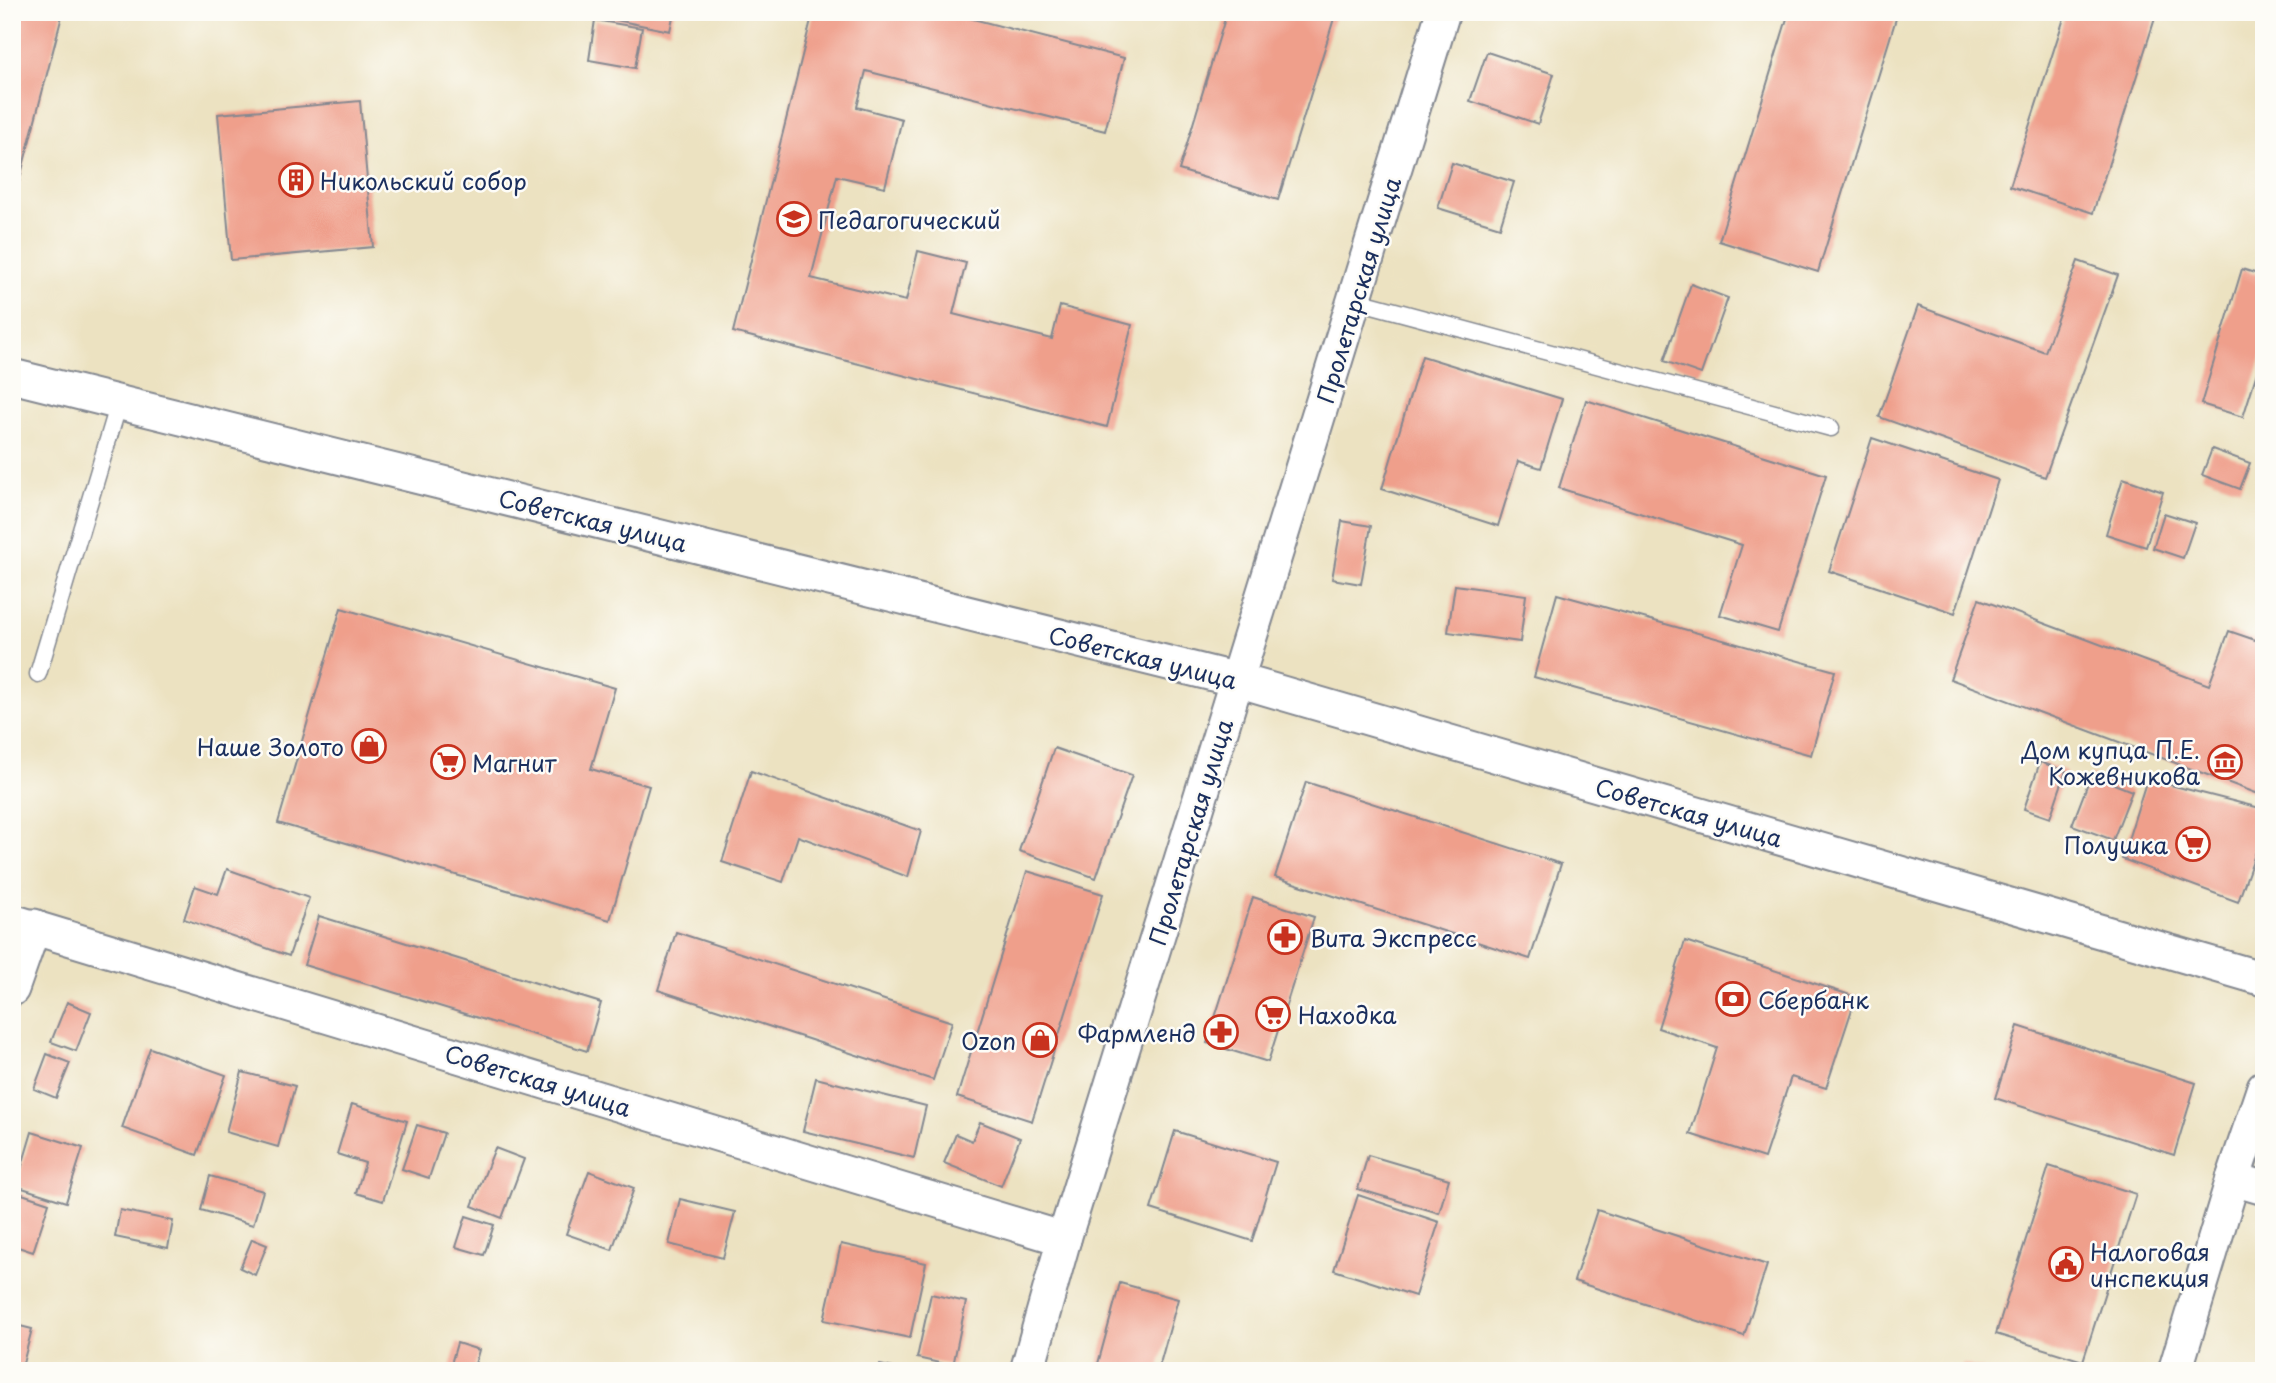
<svg xmlns="http://www.w3.org/2000/svg" width="2276" height="1383" viewBox="0 0 2276 1383" font-family="'Playpen Sans',sans-serif">
<style>
.building{fill:#ef9f8b}
.lines{fill:none;stroke-linecap:round;stroke-linejoin:round}
.service-casing{stroke:#848890;stroke-width:19}
.minor-casing{stroke:#848890;stroke-width:37}
.service{stroke:#fff;stroke-width:16}
.minor{stroke:#fff;stroke-width:33}
.labels{text-anchor:middle;dominant-baseline:central;stroke-width:5;stroke-linejoin:round;paint-order:stroke}
.poi-label{font-size:23px;fill:#1b2f5e;stroke:#fdfcf7;text-anchor:start}
.street-label{font-size:23px;fill:#1b2f5e;stroke:#fdfcf7}
</style>
<rect width="100%" height="100%" fill="#fdfcf7"/>
<filter id="ink" filterUnits="userSpaceOnUse"><feTurbulence type="fractalNoise" baseFrequency=".0143" numOctaves="2"/><feDisplacementMap in="SourceGraphic" scale="14" xChannelSelector="R" yChannelSelector="G"/><feConvolveMatrix kernelMatrix="1 2 1 2 8 2 1 2 1" color-interpolation-filters="sRGB"/></filter>
<filter id="wash" filterUnits="userSpaceOnUse"><feTurbulence type="fractalNoise" baseFrequency=".00686" numOctaves="4" result="noise"/><feDisplacementMap in="SourceGraphic" scale="28" xChannelSelector="R" yChannelSelector="G"/><feGaussianBlur stdDeviation="1.57" result="paint"/><feColorMatrix in="noise" values="0 0 0 0 0 0 0 0 0 0 0 0 0 0 0 0 0 1.4 0 .05"/><feComposite in="paint" operator="in"/></filter>
<g filter="url(#wash)">
<rect width="100%" height="100%" fill="#ece2c1"/>
<g id="blocks">
<g class="building">
<polygon points="12,12 63,12 13,205 12,205"/>
<polygon points="607,12 674,12 670,31 606,18"/>
<polygon points="813,12 946,12 1124,58 1105,131 866,71 857,107 902,119 885,187 837,176 811,278 906,301 918,251 966,263 953,314 1052,339 1060,306 1132,325 1107,427 733,332"/>
<polygon points="1227,12 1336,12 1278,200 1179,170"/>
<polygon points="1789,12 1898,12 1818,272 1719,241"/>
<polygon points="2066,12 2157,12 2093,213 2010,186"/>
<polygon points="595,20 642,28 635,68 589,60"/>
<polygon points="1487,52 1554,74 1538,124 1470,101"/>
<polygon points="360,101 373,247 231,260 218,114"/>
<polygon points="1452,163 1514,182 1500,227 1438,208"/>
<polygon points="2078,261 2118,275 2045,477 1879,417 1918,306 2045,352"/>
<polygon points="2242,269 2264,276 2264,350 2243,417 2201,404"/>
<polygon points="1691,284 1728,298 1701,374 1664,361"/>
<polygon points="1422,356 1562,399 1541,468 1518,461 1498,526 1382,489"/>
<polygon points="1586,400 1826,475 1778,632 1720,615 1742,545 1559,488"/>
<polygon points="1872,438 1998,480 1955,613 1829,571"/>
<polygon points="2212,449 2250,463 2240,489 2202,475"/>
<polygon points="2123,478 2163,492 2146,547 2106,534"/>
<polygon points="2164,513 2195,523 2183,558 2153,548"/>
<polygon points="1342,521 1371,526 1361,584 1332,579"/>
<polygon points="1455,585 1526,595 1520,642 1448,632"/>
<polygon points="1557,594 1835,671 1811,755 1534,677"/>
<polygon points="1979,599 2209,685 2229,631 2264,643 2264,796 1950,679"/>
<polygon points="341,608 615,688 591,769 649,786 610,920 278,823"/>
<polygon points="1054,748 1132,775 1096,878 1019,851"/>
<polygon points="2040,762 2066,771 2050,818 2024,809"/>
<polygon points="751,771 921,831 908,877 798,836 783,882 722,862"/>
<polygon points="2091,775 2132,791 2113,840 2072,825"/>
<polygon points="2147,779 2264,809 2264,829 2238,902 2122,859"/>
<polygon points="1306,782 1561,864 1530,959 1275,877"/>
<polygon points="227,869 309,898 289,956 184,919 195,886 218,894"/>
<polygon points="1027,871 1103,894 1032,1121 957,1097"/>
<polygon points="1253,897 1314,917 1268,1062 1207,1043"/>
<polygon points="319,916 601,1003 587,1051 304,965"/>
<polygon points="676,932 952,1022 933,1080 658,990"/>
<polygon points="1685,941 1856,997 1826,1088 1791,1077 1764,1158 1690,1134 1717,1048 1658,1028"/>
<polygon points="67,1002 91,1012 76,1051 51,1042"/>
<polygon points="2018,1026 2196,1083 2174,1155 1995,1098"/>
<polygon points="150,1048 226,1075 197,1155 122,1128"/>
<polygon points="47,1054 70,1063 56,1098 34,1089"/>
<polygon points="242,1072 295,1086 278,1147 226,1132"/>
<polygon points="816,1078 926,1106 914,1158 803,1131"/>
<polygon points="352,1104 407,1121 383,1201 356,1193 365,1163 337,1154"/>
<polygon points="980,1122 1020,1138 1001,1186 944,1163 956,1134 972,1141"/>
<polygon points="417,1125 444,1133 429,1178 402,1169"/>
<polygon points="1175,1131 1276,1162 1252,1241 1151,1209"/>
<polygon points="32,1132 83,1148 66,1202 16,1186"/>
<polygon points="495,1148 524,1159 502,1218 472,1206"/>
<polygon points="1368,1155 1449,1179 1439,1213 1358,1189"/>
<polygon points="2049,1166 2136,1194 2083,1361 1996,1334"/>
<polygon points="589,1171 634,1188 612,1250 566,1234"/>
<polygon points="210,1176 263,1191 253,1225 201,1210"/>
<polygon points="13,1191 49,1203 33,1252 12,1245"/>
<polygon points="1358,1195 1439,1222 1415,1296 1334,1270"/>
<polygon points="680,1199 735,1212 723,1258 669,1244"/>
<polygon points="120,1210 173,1221 168,1248 115,1237"/>
<polygon points="1597,1210 1767,1265 1744,1336 1574,1281"/>
<polygon points="466,1216 494,1225 484,1255 456,1247"/>
<polygon points="252,1239 267,1245 255,1275 240,1268"/>
<polygon points="841,1244 926,1263 910,1338 824,1320"/>
<polygon points="1120,1283 1178,1299 1158,1371 1096,1371"/>
<polygon points="931,1294 966,1302 953,1366 917,1358"/>
<polygon points="12,1324 32,1329 21,1371 12,1371"/>
<polygon points="457,1343 479,1350 473,1371 449,1371"/>
<polygon points="1963,1364 1983,1370 1983,1371 1961,1371"/>
<polygon points="880,1365 903,1370 903,1371 879,1371"/>
</g>
</g>
</g>
<g filter="url(#ink)">
<use href="#blocks" fill-opacity="0" stroke="#848890" stroke-width="2"/>
<g class="lines">
<g class="service-casing">
<g id="service">
<polyline points="1354,300 1831,428"/>
<polyline points="38,674 119,403"/>
</g>
</g>
<g class="minor-casing">
<g id="minor">
<polyline points="12,376 1237,680 2264,979"/>
<polyline points="12,921 1064,1239"/>
<polyline points="12,989 34,926"/>
<polyline points="2233,1179 2264,1188"/>
<polyline points="1027,1371 1064,1239 1443,12"/>
<polyline points="2175,1371 2233,1179 2264,1087"/>
</g>
</g>
<use href="#service" class="service"/>
<use href="#minor" class="minor"/>
</g>
</g>
<defs>
<g id="building-ring" transform="scale(1.75)"><circle r="9.5" fill="#fdfcf7" stroke="#c8321e" stroke-width="1.5"/><path d="M-4-6H4V6H1V3H-1V6H-4ZM-2.5-4.3h1.7v1.8h-1.7ZM.8-4.3h1.7v1.8H.8ZM-2.5-1h1.7V.8h-1.7ZM.8-1h1.7V.8H.8Z" fill="#c8321e"/></g>
<g id="university-ring" transform="scale(1.75)"><circle r="9.5" fill="#fdfcf7" stroke="#c8321e" stroke-width="1.5"/><path d="M0-5L7-2L0 1L-7-2ZM-4 1L0 2.5L4 1V4Q0 6-4 4Z" fill="#c8321e"/></g>
<g id="shop-ring" transform="scale(1.75)"><circle r="9.5" fill="#fdfcf7" stroke="#c8321e" stroke-width="1.5"/><path d="M-5-2.5h2.3a2.7 3.5 0 0 1 5.4 0H5L5.5 6h-11ZM-1.5-2.5h3a1.5 2.3 0 0 0-3 0Z" fill="#c8321e"/></g>
<g id="supermarket-ring" transform="scale(1.75)"><circle r="9.5" fill="#fdfcf7" stroke="#c8321e" stroke-width="1.5"/><path d="M-6-5.5h2.5l.6 2H6L4.5 2H-2.5L-4.4-4H-6ZM-1.5 3.2a1.3 1.3 0 1 0 .1 0ZM3 3.2a1.3 1.3 0 1 0 .1 0Z" fill="#c8321e"/></g>
<g id="museum-ring" transform="scale(1.75)"><circle r="9.5" fill="#fdfcf7" stroke="#c8321e" stroke-width="1.5"/><path d="M0-6L6-3V-2H-6V-3ZM-5-1h2V3h-2ZM-1-1h2V3h-2ZM3-1h2V3H3ZM-6 4H6V6H-6Z" fill="#c8321e"/></g>
<g id="pharmacy-ring" transform="scale(1.75)"><circle r="9.5" fill="#fdfcf7" stroke="#c8321e" stroke-width="1.5"/><path d="M-2-6h4v4h4v4h-4v4h-4v-4h-4v-4h4Z" fill="#c8321e"/></g>
<g id="bank-ring" transform="scale(1.75)"><circle r="9.5" fill="#fdfcf7" stroke="#c8321e" stroke-width="1.5"/><path d="M-6-4H6V4H-6ZM0-2.3a2.3 2.3 0 1 0 0 4.6a2.3 2.3 0 1 0 0-4.6Z" fill="#c8321e"/></g>
<g id="civic-ring" transform="scale(1.75)"><circle r="9.5" fill="#fdfcf7" stroke="#c8321e" stroke-width="1.5"/><path d="M-.6-6.5H3V-4.5H.6V-3L4-1V1h2V6H-6V1h2V-1L-.6-3ZM-1.2 2.5V6h2.4V2.5Z" fill="#c8321e"/></g>
</defs>
<g fill-rule="evenodd">
<use href="#building-ring" x="296" y="180"/>
<use href="#university-ring" x="794" y="219"/>
<use href="#shop-ring" x="369" y="746"/>
<use href="#supermarket-ring" x="448" y="762"/>
<use href="#museum-ring" x="2225" y="762"/>
<use href="#supermarket-ring" x="2193" y="844"/>
<use href="#pharmacy-ring" x="1285" y="937"/>
<use href="#bank-ring" x="1733" y="999"/>
<use href="#supermarket-ring" x="1273" y="1014"/>
<use href="#pharmacy-ring" x="1221" y="1032"/>
<use href="#shop-ring" x="1040" y="1040"/>
<use href="#civic-ring" x="2066" y="1264"/>
</g>
<g class="labels">
<g class="poi-label">
<text x="320" y="180">Никольский собор</text>
<text x="818" y="219">Педагогический</text>
<text x="344" y="746" text-anchor="end">Наше Золото</text>
<text x="2200" y="749" text-anchor="end">Дом купца П.Е.<tspan x="2200" dy="26">Кожевникова</tspan></text>
<text x="472" y="762">Магнит</text>
<text x="2168" y="844" text-anchor="end">Полушка</text>
<text x="1310" y="937">Вита Экспресс</text>
<text x="1758" y="999">Сбербанк</text>
<text x="1298" y="1014">Находка</text>
<text x="1196" y="1032" text-anchor="end">Фармленд</text>
<text x="1016" y="1040" text-anchor="end">Ozon</text>
<text x="2090" y="1251">Налоговая<tspan x="2090" dy="26">инспекция</tspan></text>
</g>
<g class="street-label">
<text transform="translate(1358 290) rotate(-73)">Пролетарская улица</text>
<text transform="translate(593 520) rotate(14)">Советская улица</text>
<text transform="translate(1143 657) rotate(14)">Советская улица</text>
<text transform="translate(1689 812) rotate(16)">Советская улица</text>
<text transform="translate(1190 832) rotate(-73)">Пролетарская улица</text>
<text transform="translate(538 1080) rotate(17)">Советская улица</text>
</g>
</g>
<rect width="2276" height="1383" fill="none" stroke="#fdfcf7" stroke-width="42"/>
</svg>
